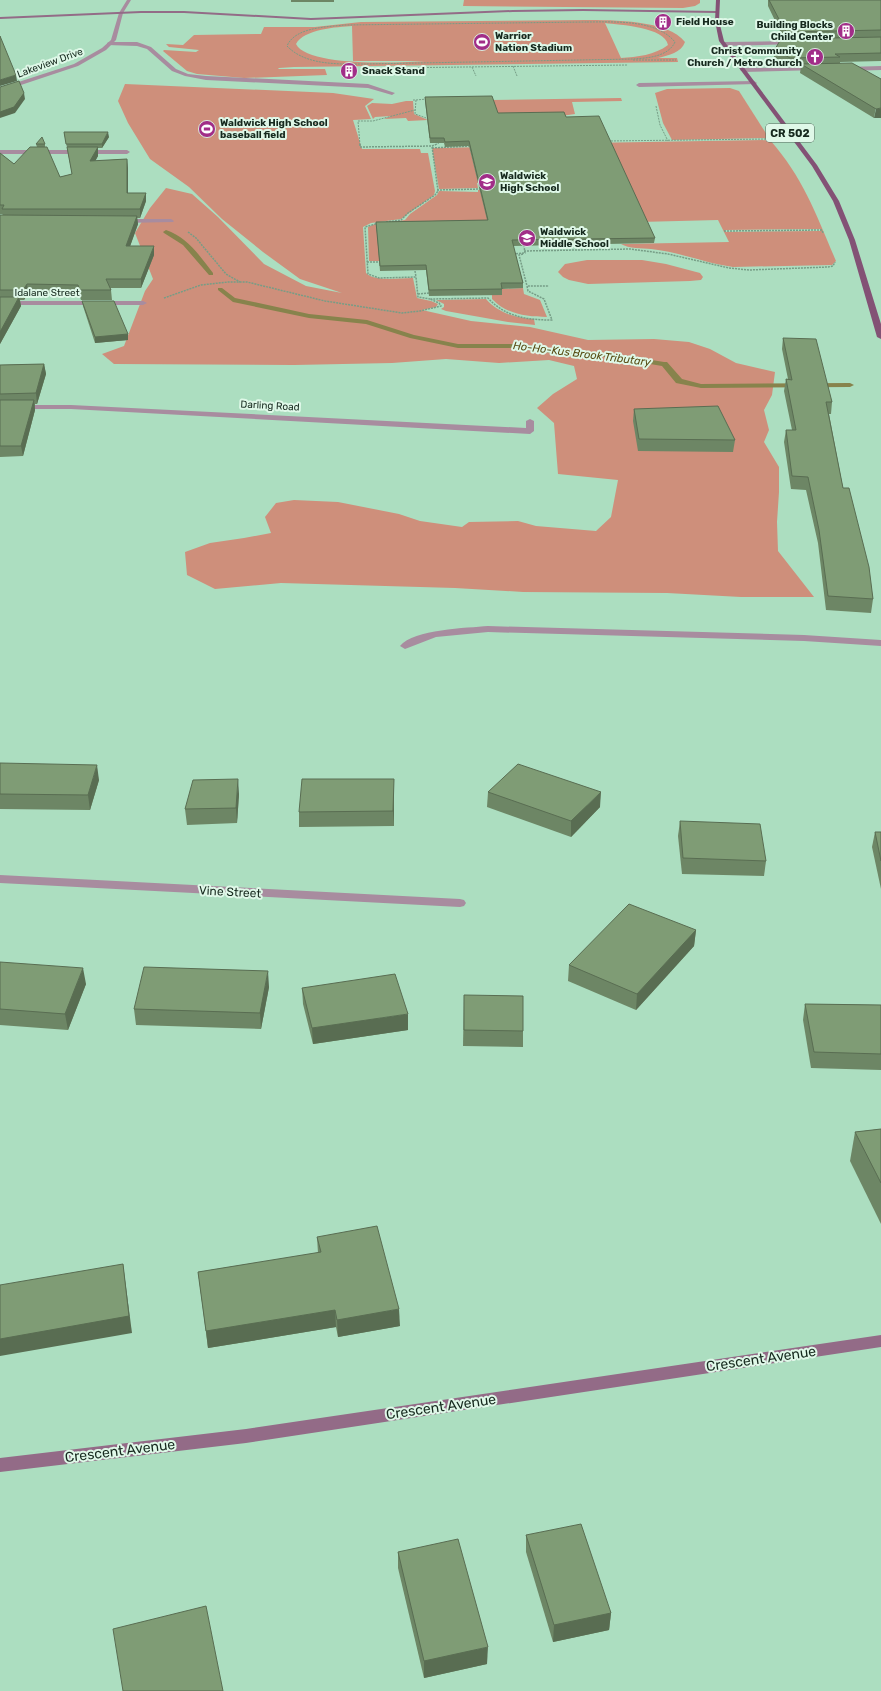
<svg xmlns="http://www.w3.org/2000/svg" width="881" height="1691" viewBox="0 0 881 1691" font-family="Rubik,sans-serif">
<style>
.green{fill:#ce8f7b;fill-rule:evenodd}
.lines{fill:none;stroke-linecap:round;stroke-linejoin:round}
.stream{fill:#87834c;fill-rule:evenodd}
.path-far1{stroke:#769d86;stroke-width:1;stroke-dasharray:2 1;stroke-linecap:butt}
.path{stroke:#769d86;stroke-width:1.5;stroke-dasharray:2 1;stroke-linecap:butt}
.lane{fill:#a88c9f;fill-rule:evenodd}
.street{fill:#a88c9f;fill-rule:evenodd}
.secondary{fill:#936b87;fill-rule:evenodd}
.primary{fill:#835275;fill-rule:evenodd}
.wall{fill:#6d8665}
.shaded-wall{fill:#596d52}
.building{fill:#7f9c75;stroke:#596d52}
.labels{text-anchor:middle;dominant-baseline:central;stroke-width:4;stroke-linejoin:round;paint-order:stroke}
.far-poi-label{font-size:10px;font-weight:bold;fill:#16291e;stroke:#dff8e8;text-anchor:start}
.far-street-label{font-size:10px;fill:#16291e;stroke:#dff8e8}
.shield{fill:#dff8e8;stroke:#52675b;stroke-width:1}
.shield-label{font-size:11px;font-weight:bold;fill:#16291e}
.far-water-label{font-size:11px;font-style:italic;fill:#564b12;stroke:#dff8e8}
.street-label{font-size:12px;fill:#16291e;stroke:#dff8e8}
.near-street-label{font-size:14px;fill:#16291e;stroke:#dff8e8}
</style>
<rect width="100%" height="100%" fill="#acdec0"/>
<g class="green">
<polygon points="464,0 700,0 700,3 695,6 683,8 463,6"/>
<path d="M586 20C611 20 669 20 685 42 681 53 669 55 658 58H677L678 62 294 67 279 68 278 69H325L327 75 244 78 197 74 187 71 163 51 164 50 196 52 199 50 169 47 166 44 183 45 194 35 261 34 264 27H315L361 22ZM605 23C620 25 665 27 668 45 655 55 637 57 621 58ZM352 26 353 61H425C402 63 307 67 296 44 304 29 337 27 352 26Z"/>
<path d="M125 84 333 93 374 99 365 106 371 119 353 120 362 149H420L421 153H428L435 191 434 195 401 219 371 223 363 227 366 273C374 282 402 278 413 278L417 298 431 301 438 304 436 307 422 310 471 321 530 327 588 340 654 339 689 342 710 349 736 363 775 372 772 395 764 410 769 430 764 442 779 467V492L777 522 778 551 814 597H741L667 593 523 592 455 588 281 583 215 589 187 575 185 552 210 543 244 538 271 533 265 517 276 503 294 500 338 502 399 514 420 521 462 527 469 522 518 521 536 526 596 531 611 517 618 480 558 474 554 423 537 408 553 394 577 379 574 366 549 360 499 363 446 359 392 363 294 365 114 364 102 354 124 346 145 291 153 279 135 233 150 208 166 188 192 194 218 217 264 264 306 286 342 293 300 279 263 252 222 219 189 187 150 159 128 123 118 101Z"/>
<polygon points="730,88 739,91 769,138 672,140 663,123 655,93 667,89"/>
<polygon points="619,98 621,98 622,101 572,102 575,114 561,116 496,114 492,100"/>
<polygon points="406,101 413,101 414,114 428,120 408,121 406,118 384,119 391,116 375,117 373,119 367,106 372,103 392,104"/>
<path d="M770 140C804 179 816 214 836 261L832 265 733 267C705 263 679 252 651 249 642 248 629 249 621 244L729 242 718 220 600 223 588 143ZM820 229V231L726 232 725 230Z"/>
<polygon points="492,147 470,149 478,181 497,182 477,183 478,188 439,189 432,148"/>
<polygon points="478,190 504,190 524,216 379,261 369,261 368,227 375,224 405,220 410,214 437,195 439,191 478,192"/>
<polygon points="587,260 642,260 666,264 700,273 703,277 701,280 690,281 588,284 569,280 563,277 558,272 565,264"/>
<path d="M523 288 524 294 540 300 547 317C527 317 506 314 492 299V295L501 289Z"/>
<path d="M486 299C498 313 516 318 534 319L535 325 508 322 446 311 441 309 444 307V304L436 300Z"/>
</g>
<g class="lines">
<g class="stream">
<path d="M166 230C187 237 200 256 213 273V275H209L183 245 164 233 163 232Z"/>
<polygon points="218,288 222,288 235,298 309,314 367,320 414,335 458,344 523,344 559,351 609,353 664,362 667,362 682,379 701,384 850,383 854,385 850,387 701,388 676,383 662,366 609,357 559,355 523,348 458,348 410,338 366,324 309,318 233,302 218,290"/>
</g>
<g class="path-far1">
<path d="M587 22C614 22 656 19 675 42 668 57 647 58 633 59L365 64C340 64 306 66 287 46 295 27 327 27 345 25Z"/>
<polyline points="633,60 676,60"/>
<polyline points="513,66 517,76"/>
<polyline points="472,67 476,76"/>
<polyline points="385,68 628,65"/>
<polyline points="413,100 416,100 415,114 429,119"/>
<polyline points="416,100 427,99"/>
<polyline points="656,106 660,125 668,141"/>
<polyline points="608,141 767,139"/>
<polyline points="360,145 358,121 373,121 415,110"/>
<polyline points="435,145 439,143 438,140"/>
</g>
<g class="path">
<polyline points="360,144 360,147 432,146 437,144"/>
<polyline points="432,148 470,146"/>
<polyline points="437,190 481,189"/>
<polyline points="386,222 401,220 408,213 435,195 438,191 432,146"/>
<polyline points="379,223 365,227 368,274 379,278 416,277 418,297 430,299"/>
<polyline points="724,231 822,230 823,233"/>
<polyline points="188,232 196,238 226,274 240,282"/>
<polyline points="601,244 603,250"/>
<polyline points="524,251 630,249 668,254 729,268 749,270 828,267 833,266 835,262"/>
<polyline points="513,254 525,253 524,246"/>
<polyline points="523,254 519,255 527,286"/>
<polyline points="367,262 379,262"/>
<polyline points="415,271 416,277"/>
<polyline points="418,294 429,293"/>
<path d="M164 298 201 285 228 282H247L325 301 402 313 420 311 441 306 439 303 430 299 488 298C505 317 528 320 552 320L544 299 528 291 527 286H549"/>
</g>
<g class="lane">
<polygon points="794,41 796,42 796,44 725,46 722,44 725,42"/>
<polygon points="109,42 137,42 151,47 176,69 188,74 206,76 368,84 395,93 392,95 368,88 206,80 185,76 172,71 147,49 137,46 107,45 107,43"/>
<polygon points="881,66 881,70 847,71 844,69 847,67"/>
<polygon points="816,67 819,69 818,70 743,72 740,70 743,68"/>
<polygon points="754,81 757,83 756,84 639,87 636,85 639,83"/>
<path d="M488 626 804 635 881 640V646L804 641 488 632 436 637 405 649 400 646C414 629 467 628 488 626Z"/>
</g>
<g class="street">
<polygon points="127,0 131,0 123,13 116,40 106,50 78,66 0,92 0,88 74,64 102,48 111,40 119,13"/>
<polygon points="0,150 127,150 130,152 127,154 0,154"/>
<polygon points="171,219 174,221 173,222 122,223 119,221 122,219"/>
<polygon points="0,301 143,301 147,303 143,305 0,305"/>
<polygon points="0,405 71,405 526,428 526,421 530,419 534,421 534,431 530,434 71,409 0,409"/>
<polygon points="0,875 460,899 464,900 466,903 464,906 460,907 0,883"/>
</g>
<g class="secondary">
<polygon points="583,9 717,11 719,12 717,13 583,11 513,12 311,20 184,13 141,13 0,19 0,17 141,11 184,11 311,18 513,10"/>
<polygon points="881,1335 881,1347 246,1443 0,1472 0,1458 246,1429"/>
</g>
<polygon class="primary" points="716,0 720,0 719,21 724,41 817,165 839,201 855,240 881,324 881,339 877,337 849,240 833,201 812,166 719,41 715,21"/>
</g>
<g class="wall">
<rect x="291" y="0" width="43" height="2"/>
<polygon points="768,0 881,0 881,61 840,62 840,63 881,79 874,118 800,73 801,66 789,66 774,57 775,49 784,38 784,35 780,31 768,6"/>
<polygon points="425,97 498,113 566,117 655,238 654,243 513,246 523,283 523,288 502,289 502,295 429,296 426,270 380,271 376,222 487,220 469,146 445,147 444,143 430,143 425,101"/>
<polygon points="64,132 109,137 102,148 98,148 98,156 95,161 127,159 128,193 146,193 146,201 140,218 137,218 138,224 130,246 154,255 141,288 110,288 111,290 112,300 81,300 79,294 28,293 24,300 20,300 21,306 0,344 0,215 3,215 2,214 0,214 0,153 14,164 37,147 36,144 45,144 45,147 60,177 72,174"/>
<polygon points="82,301 128,334 128,340 95,343 83,306"/>
<polygon points="783,338 832,402 831,414 829,414 843,488 873,599 871,613 826,610 818,543 806,490 791,489 784,442 786,430 792,430 784,391 786,379 788,379 782,349"/>
<polygon points="44,364 46,374 37,404 35,404 35,410 23,456 0,457 0,365"/>
<polygon points="634,409 735,440 733,452 638,451 633,421"/>
<polygon points="0,763 99,780 90,810 0,809"/>
<polygon points="488,792 600,807 571,837 487,807"/>
<polygon points="239,794 237,823 187,825 185,809"/>
<polygon points="394,794 394,826 299,827 299,812"/>
<polygon points="680,821 766,861 764,876 682,874 678,836"/>
<polygon points="875,832 881,832 881,889 872,847"/>
<polygon points="696,930 694,946 636,1010 568,981 569,965"/>
<polygon points="0,962 86,984 68,1030 0,1025"/>
<polygon points="269,987 261,1029 136,1025 134,1009"/>
<polygon points="302,988 408,1030 313,1044 303,1004"/>
<polygon points="464,995 523,1031 523,1047 463,1046"/>
<polygon points="805,1004 881,1005 881,1070 811,1068 803,1020"/>
<polygon points="881,1129 881,1224 850,1161 855,1132"/>
<polygon points="317,1237 400,1326 338,1337 336,1327 208,1348 198,1272 318,1253"/>
<polygon points="526,1535 611,1613 609,1630 553,1642 526,1552"/>
<polygon points="398,1552 487,1664 424,1678 398,1568"/>
</g>
<g class="shaded-wall">
<polygon points="16,75 17,81 0,86 0,80"/>
<polygon points="24,93 25,99 15,113 0,118 0,112"/>
<polygon points="881,108 881,118 874,118 876,109"/>
<polygon points="108,132 109,137 102,148 102,144"/>
<polygon points="98,147 98,156 91,169 90,161"/>
<polygon points="127,159 128,168 128,201 127,193"/>
<polygon points="146,193 146,201 140,218 140,209"/>
<polygon points="137,216 138,224 127,255 126,246"/>
<polygon points="154,246 154,255 141,288 141,279"/>
<polygon points="27,284 28,293 24,300 23,290"/>
<polygon points="19,297 21,306 0,344 0,332"/>
<polygon points="128,334 128,340 95,343 95,337"/>
<polygon points="44,364 46,374 37,404 36,393"/>
<polygon points="34,400 35,410 23,456 21,446"/>
<polygon points="97,765 99,780 90,810 88,795"/>
<polygon points="238,779 239,794 237,823 236,808"/>
<polygon points="394,779 394,826 393,811"/>
<polygon points="601,792 600,807 571,837 571,821"/>
<polygon points="696,930 694,946 636,1010 637,994"/>
<polygon points="83,968 86,984 68,1030 65,1014"/>
<polygon points="268,971 269,987 261,1029 260,1013"/>
<polygon points="408,1014 408,1030 313,1044 312,1028"/>
<polygon points="123,1264 132,1333 0,1356 0,1339"/>
<polygon points="399,1309 400,1326 338,1337 337,1320"/>
<polygon points="335,1310 336,1327 208,1348 206,1331"/>
<polygon points="611,1613 609,1630 553,1642 554,1625"/>
<polygon points="488,1647 487,1664 424,1678 424,1661"/>
</g>
<g class="building">
<polygon points="769,0 881,0 881,30 785,32 786,29 781,23"/>
<polygon points="0,36 16,75 0,80"/>
<polygon points="881,37 881,53 835,54 840,57 790,58 775,49 781,39"/>
<polygon points="852,63 881,79 881,108 876,109 801,64"/>
<polygon points="19,81 24,93 14,107 0,112 0,87"/>
<polygon points="492,96 498,113 564,112 566,117 599,116 655,238 512,240 523,283 501,283 502,289 429,290 426,265 380,266 376,222 488,220 469,141 445,142 444,138 430,138 425,97"/>
<polygon points="64,132 108,132 102,144 66,144"/>
<polygon points="42,137 45,144 36,144"/>
<polygon points="30,147 47,147 60,177 72,174 67,147 98,147 90,161 127,159 127,193 146,193 140,209 2,209 4,205 0,205 0,153 14,164"/>
<polygon points="0,215 137,216 126,246 154,246 141,279 106,279 111,290 80,290 78,285 27,284 23,290 0,290"/>
<polygon points="0,297 19,297 0,332"/>
<polygon points="82,301 114,301 128,334 95,337"/>
<polygon points="783,338 816,339 832,402 826,402 843,488 849,488 869,567 873,599 828,596 819,530 808,477 792,476 786,430 796,430 786,379 792,380"/>
<polygon points="44,364 36,393 0,394 0,365"/>
<polygon points="0,400 34,400 21,446 0,446"/>
<polygon points="718,406 735,440 639,439 634,409"/>
<polygon points="0,763 97,765 88,795 0,794"/>
<polygon points="518,764 601,792 571,821 488,792"/>
<polygon points="238,779 236,808 185,809 193,780"/>
<polygon points="302,779 394,779 393,811 299,812"/>
<polygon points="680,821 760,824 766,861 683,858"/>
<polygon points="875,832 881,832 881,861"/>
<polygon points="629,904 696,930 637,994 569,965"/>
<polygon points="0,962 83,968 65,1014 0,1009"/>
<polygon points="144,967 268,971 260,1013 134,1009"/>
<polygon points="395,974 408,1014 312,1028 302,988"/>
<polygon points="464,995 523,996 523,1031 464,1030"/>
<polygon points="805,1004 881,1005 881,1054 814,1052"/>
<polygon points="881,1129 881,1183 855,1132"/>
<polygon points="377,1226 399,1309 337,1320 335,1310 206,1331 198,1272 321,1252 317,1237"/>
<polygon points="123,1264 129,1316 0,1339 0,1285"/>
<polygon points="581,1524 611,1613 554,1625 526,1535"/>
<polygon points="458,1539 488,1647 424,1661 398,1552"/>
<polygon points="206,1606 223,1691 123,1691 113,1629"/>
</g>
<defs>
<g id="building-disc" transform="scale(0.9)"><circle r="9.5" fill="#a12d88" stroke="#dff8e8"/><path d="M-4-6H4V6H1V3H-1V6H-4ZM-2.5-4.3h1.7v1.8h-1.7ZM.8-4.3h1.7v1.8H.8ZM-2.5-1h1.7V.8h-1.7ZM.8-1h1.7V.8H.8Z" fill="#fff"/></g>
<g id="stadium-disc" transform="scale(0.9)"><circle r="9.5" fill="#a12d88" stroke="#dff8e8"/><path d="M0-5a6.5 5 0 1 0 0 10a6.5 5 0 1 0 0-10ZM-3.5-1.8h7v3.6h-7Z" fill="#fff"/></g>
<g id="church-disc" transform="scale(0.9)"><circle r="9.5" fill="#a12d88" stroke="#dff8e8"/><path d="M-1.2-6h2.4v3.5h3.3v2.4h-3.3V6h-2.4V-.1h-3.3v-2.4h3.3Z" fill="#fff"/></g>
<g id="school-disc" transform="scale(0.9)"><circle r="9.5" fill="#a12d88" stroke="#dff8e8"/><path d="M0-5L7-2L0 1L-7-2ZM-4 1L0 2.5L4 1V4Q0 6-4 4Z" fill="#fff"/></g>
</defs>
<g fill-rule="evenodd">
<use href="#building-disc" x="663" y="22"/>
<use href="#building-disc" x="846" y="31"/>
<use href="#stadium-disc" x="482" y="42"/>
<use href="#church-disc" x="815" y="57"/>
<use href="#building-disc" x="349" y="71"/>
<use href="#stadium-disc" x="207" y="129"/>
<use href="#school-disc" x="487" y="182"/>
<use href="#school-disc" x="527" y="238"/>
</g>
<g class="labels">
<g class="far-poi-label">
<text x="676" y="22">Field House</text>
<text x="833" y="25" text-anchor="end">Building Blocks<tspan x="833" dy="12">Child Center</tspan></text>
<text x="495" y="36">Warrior<tspan x="495" dy="12">Nation Stadium</tspan></text>
<text x="802" y="51" text-anchor="end">Christ Community<tspan x="802" dy="12">Church / Metro Church</tspan></text>
<text x="362" y="71">Snack Stand</text>
<text x="220" y="123">Waldwick High School<tspan x="220" dy="12">baseball field</tspan></text>
<text x="500" y="176">Waldwick<tspan x="500" dy="12">High School</tspan></text>
<text x="540" y="232">Waldwick<tspan x="540" dy="12">Middle School</tspan></text>
</g>
<g class="far-street-label">
<text transform="translate(50 63) rotate(-20)">Lakeview Drive</text>
<text x="47" y="293">Idalane Street</text>
<text transform="translate(270 406) rotate(3)">Darling Road</text>
</g>
<rect class="shield" x="766" y="124" width="48" height="18" rx="3"/>
<g class="shield-label">
<text x="790" y="133">CR 502</text>
</g>
<g class="far-water-label">
<text transform="translate(582 354) rotate(7)">Ho-Ho-Kus Brook Tributary</text>
</g>
<g class="street-label">
<text transform="translate(230 892) rotate(3)">Vine Street</text>
</g>
<g class="near-street-label">
<text transform="translate(761 1359) rotate(-8)">Crescent Avenue</text>
<text transform="translate(441 1407) rotate(-8)">Crescent Avenue</text>
<text transform="translate(120 1451) rotate(-7)">Crescent Avenue</text>
</g>
</g>
</svg>
